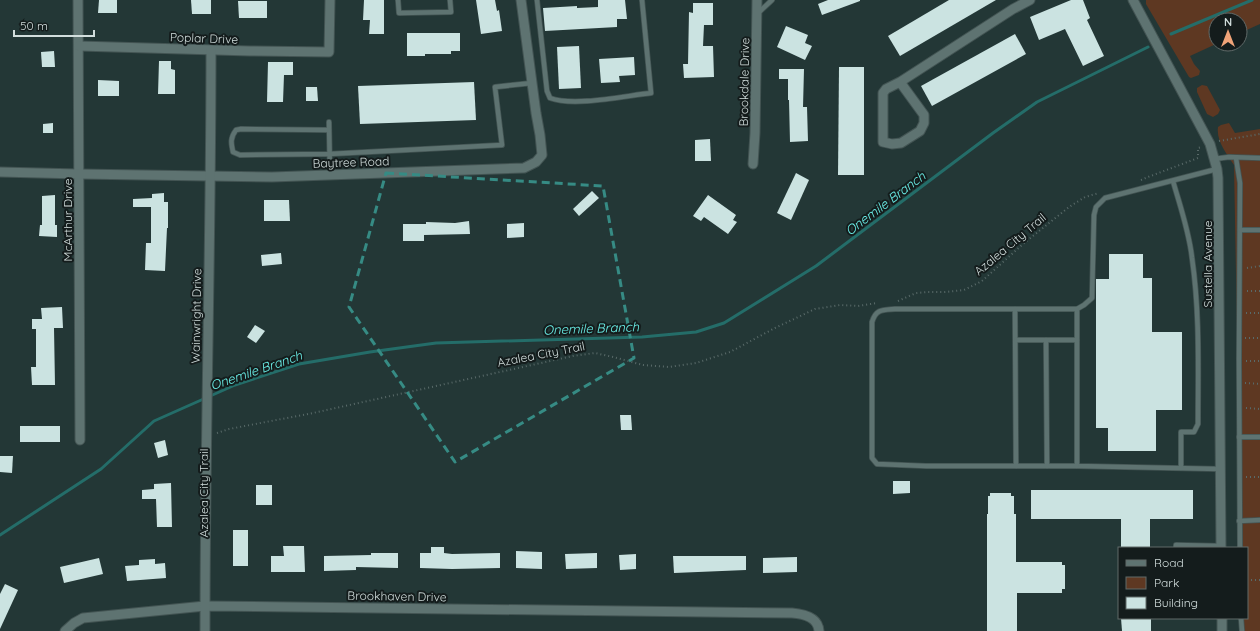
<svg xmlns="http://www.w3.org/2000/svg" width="1260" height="631" viewBox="0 0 1260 631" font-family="Quicksand,sans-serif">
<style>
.green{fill:#5e3822}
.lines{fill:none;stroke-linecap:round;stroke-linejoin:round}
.stream{stroke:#246d69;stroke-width:3}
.building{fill:#cbe3e1}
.service-casing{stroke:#435453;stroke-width:6}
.minor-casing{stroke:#435453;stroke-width:11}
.path{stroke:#596a69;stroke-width:2;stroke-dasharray:1 3;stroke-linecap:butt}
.service{stroke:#5e7371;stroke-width:4.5}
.minor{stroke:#5e7371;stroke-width:9}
.marked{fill:none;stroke:#368b84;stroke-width:3;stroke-dasharray:8 5;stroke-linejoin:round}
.labels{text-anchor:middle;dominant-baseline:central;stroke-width:4;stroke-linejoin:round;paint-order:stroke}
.street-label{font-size:12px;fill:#d2dedd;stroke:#141c1c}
.water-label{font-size:13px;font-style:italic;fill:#6cf2eb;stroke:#141c1c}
</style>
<rect width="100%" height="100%" fill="#233736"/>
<g class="green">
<polygon points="1146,0 1260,0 1260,24 1240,33 1240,20 1216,20 1216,44 1190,56 1194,64 1200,71 1199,75 1191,78 1189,77 1146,4"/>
<polygon points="1202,85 1207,86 1220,110 1218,114 1213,117 1207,114 1197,92 1197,88"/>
<path d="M1229 123 1235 133 1260 129V631H1242V618H1247V548H1241L1234 165C1227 154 1216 141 1218 127L1221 125Z"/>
</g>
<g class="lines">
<g class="stream">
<polyline points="1171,34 1252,0"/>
<polyline points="0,535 101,469 154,421 235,385 299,364 370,352 436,343 642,337 696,332 724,323 816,266 993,133 1037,102 1148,47"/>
</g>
</g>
<g class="building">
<polygon points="99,0 117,0 117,13 98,13"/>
<polygon points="191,0 211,0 211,14 192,14"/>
<polygon points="364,0 384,0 384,34 369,34 370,20 363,20"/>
<polygon points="476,0 495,0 497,11 499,10 502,31 481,34"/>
<polygon points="598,0 625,0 627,19 617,19 617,27 545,31 543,8 577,6 577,8 598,7"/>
<polygon points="828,0 860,0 860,1 822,15 818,4"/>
<polygon points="949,0 996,0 900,56 888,36"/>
<polygon points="1071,0 1083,0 1090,18 1087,20 1104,56 1083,66 1065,29 1039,40 1030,17"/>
<polygon points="238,1 267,1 267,18 239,18"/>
<polygon points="693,3 713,3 713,25 704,25 703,46 713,46 714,77 684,78 683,64 688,64 689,12 693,13"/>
<polygon points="786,26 808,35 805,43 812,46 805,60 777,47"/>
<polygon points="407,33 460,33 460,51 451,51 451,54 425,54 425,56 407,56"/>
<polygon points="1015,34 1026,54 932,106 921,86"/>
<polygon points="579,46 581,88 559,89 557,47"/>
<polygon points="54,51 55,67 42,67 41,52"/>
<polygon points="634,57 635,75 619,76 620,82 601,83 599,59"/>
<polygon points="159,61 171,61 171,69 175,70 175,94 158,94"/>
<polygon points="268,62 293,62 293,75 284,75 283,102 267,102"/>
<polygon points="839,67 864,67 864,175 838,175"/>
<polygon points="779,69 804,69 803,107 807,107 808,141 790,142 789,100 788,100 788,79 779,79"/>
<polygon points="98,80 119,81 119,96 98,96"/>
<polygon points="474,82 476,120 360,124 358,86"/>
<polygon points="306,87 317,87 318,101 306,101"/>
<polygon points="53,123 53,133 43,133 43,124"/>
<polygon points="710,139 711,161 695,161 695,140"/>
<polygon points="796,173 809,180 791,220 777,213"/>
<polygon points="592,191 599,198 579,216 573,209"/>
<polygon points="164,193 164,202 168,202 168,228 167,228 165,271 145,270 146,243 151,243 151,207 133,207 133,199 152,198 152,194"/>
<polygon points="55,195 55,225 57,225 57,237 39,236 40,225 42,225 42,196"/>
<polygon points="708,195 736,215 733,220 737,222 728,234 704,217 701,221 693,216"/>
<polygon points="264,200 289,200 290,221 264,221"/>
<polygon points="469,221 470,234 424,235 424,241 403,241 403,224 426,224 426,222 455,223"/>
<polygon points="524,223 524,237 507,238 507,224"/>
<polygon points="281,253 282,264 262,266 261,255"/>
<polygon points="1109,254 1143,254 1143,278 1152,278 1152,332 1182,332 1182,410 1156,410 1156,451 1108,451 1108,428 1096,428 1096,279 1109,279"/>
<polygon points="62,307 63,328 54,328 55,385 32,385 31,367 36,367 36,329 32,329 32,319 42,319 41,308"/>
<polygon points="255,325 265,331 256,343 247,337"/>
<polygon points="620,415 631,415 632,430 621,430"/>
<rect x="20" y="426" width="40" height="16"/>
<polygon points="165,440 168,455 158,458 154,443"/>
<polygon points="0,456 13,456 12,473 0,472"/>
<polygon points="893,481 910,481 910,493 893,494"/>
<polygon points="171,483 172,527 157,527 156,499 142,499 142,490 154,489 154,484"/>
<rect x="256" y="485" width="16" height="20"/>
<polygon points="1031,490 1193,490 1193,519 1150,519 1150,548 1121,548 1121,519 1031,519"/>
<polygon points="990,493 1011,493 1011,496 1014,496 1014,514 1016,514 1016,562 1062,562 1062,565 1065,565 1065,589 1062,589 1062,593 1017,593 1017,631 987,631 987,514 988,514 988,496 990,496"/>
<rect x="233" y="530" width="15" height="36"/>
<polygon points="283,546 304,546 305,572 271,572 271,556 284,556"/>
<polygon points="431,547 444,547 444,553 452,554 500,553 500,568 452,569 420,568 420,553 431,553"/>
<polygon points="516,551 542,552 542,569 516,568"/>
<polygon points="371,553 398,553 398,568 356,567 356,570 324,571 324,556 371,555"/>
<polygon points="597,553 597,568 566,569 565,554"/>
<polygon points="636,554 636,569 620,570 619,555"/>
<polygon points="673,556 746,556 746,570 674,573"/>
<polygon points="797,557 797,572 763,573 763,558"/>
<polygon points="99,558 103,574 64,583 60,567"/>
<polygon points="155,559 155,564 165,563 166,578 127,581 125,566 139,565 139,560"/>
<polygon points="5,584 18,590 0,629 0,594"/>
<polygon points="1121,618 1151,618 1151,631 1122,631"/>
</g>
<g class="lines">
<g class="service-casing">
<g id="service">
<polyline points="398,0 399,13 451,12 450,0"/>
<path d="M537 0 547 91 550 98C574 107 624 96 651 93L642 0"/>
<polyline points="758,13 772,0"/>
<polyline points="329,122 330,175"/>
<path d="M329 130 241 129 236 130C230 138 231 143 233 152L240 155 329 154 502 145 495 87 532 83"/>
<polyline points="1236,158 1240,183 1239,360 1240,548"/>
<polyline points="1214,159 1229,157 1260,158"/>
<polyline points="1217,169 1105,198 1096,207 1094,215 1092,298 1084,305 1077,309 1077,466 1220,469"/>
<path d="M1173 181C1180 206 1189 231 1192 258 1200 313 1198 368 1198 424L1194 432H1181V468"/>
<polyline points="1240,230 1260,230"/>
<polyline points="1015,309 1016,466"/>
<path d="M1077 309H895C882 310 876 309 872 322V458L877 464 926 466H1077"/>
<polyline points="1016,340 1077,340"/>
<polyline points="1046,340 1047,466"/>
<polyline points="1239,437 1260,437"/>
<polyline points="1239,521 1260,520"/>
<polyline points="1176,548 1176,545 1221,546"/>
<polyline points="1241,618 1242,631"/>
</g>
</g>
<g class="minor-casing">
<g id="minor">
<polyline points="78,0 80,440"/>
<polyline points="1133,0 1210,144 1217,169 1218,178 1221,548"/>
<polyline points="79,46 250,51 329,52 330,0"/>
<polyline points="900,82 924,115 924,123 920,131 901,143 892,144 883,142 883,93 886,89 900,82 1013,9 1030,0"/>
<polyline points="753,164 755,133 757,0"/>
<polyline points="0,172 79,174 272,177 524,168 536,162 542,155 540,135 536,113 521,0"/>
<polyline points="1222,618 1222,631"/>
<path d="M65 631 74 623 83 618 205 606 792 613C804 614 818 617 819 631"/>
<path d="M205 631C205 437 211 244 211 50"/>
</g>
</g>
<g class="path">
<polyline points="1219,141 1260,134"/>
<polyline points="1141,180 1148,177 1198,158 1198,148 1202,147"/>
<polyline points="1247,268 1260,266"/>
<polyline points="1247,291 1260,291"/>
<polyline points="898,301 916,293 928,292 945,292 964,290 982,281 1023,244 1069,207 1085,197 1099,193"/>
<polyline points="1246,313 1260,313"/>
<polyline points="1245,338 1260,338"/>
<polyline points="1246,361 1260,361"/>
<polyline points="1245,383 1260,384"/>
<polyline points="1246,408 1260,409"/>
<polyline points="217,433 229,429 313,413 573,356 595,353 613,357 643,365 669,367 696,363 730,352 775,328 815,309 840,305 858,306 877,303"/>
<polyline points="1246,477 1260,477"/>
<polyline points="1247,580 1260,580"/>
</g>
<use href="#service" class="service"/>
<use href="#minor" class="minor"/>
</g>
<path class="marked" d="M386 173 603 186 634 358 455 462 349 307Z"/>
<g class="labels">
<g class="street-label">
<text transform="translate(204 38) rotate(2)">Poplar Drive</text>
<text transform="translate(744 82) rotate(-89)">Brookdale Drive</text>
<text transform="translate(351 162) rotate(-2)">Baytree Road</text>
<text transform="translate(67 220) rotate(-90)">McArthur Drive</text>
<text transform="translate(1010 244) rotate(-40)">Azalea City Trail</text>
<text transform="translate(1207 264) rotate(-90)">Sustella Avenue</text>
<text transform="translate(196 316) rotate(-89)">Wainwright Drive</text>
<text transform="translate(541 354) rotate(-11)">Azalea City Trail</text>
<text transform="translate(203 493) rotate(-90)">Azalea City Trail</text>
<text transform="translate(397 596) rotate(1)">Brookhaven Drive</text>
</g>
<g class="water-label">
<text transform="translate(885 203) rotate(-37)">Onemile Branch</text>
<text transform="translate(591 328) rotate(-2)">Onemile Branch</text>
<text transform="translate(256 370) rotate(-19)">Onemile Branch</text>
</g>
</g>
<rect x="1118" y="547" width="130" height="72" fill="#141c1c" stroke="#606a69"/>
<rect x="1126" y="560" width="20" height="6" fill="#5e7371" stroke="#606a69"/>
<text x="1154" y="567" font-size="12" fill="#d2dedd">Road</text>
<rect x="1126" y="577" width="20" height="12" fill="#5e3822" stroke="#606a69"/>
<text x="1154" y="587" font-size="12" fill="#d2dedd">Park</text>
<rect x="1126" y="597" width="20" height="12" fill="#cbe3e1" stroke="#606a69"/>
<text x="1154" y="607" font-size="12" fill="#d2dedd">Building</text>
<g transform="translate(1228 32)"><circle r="19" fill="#141c1c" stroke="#606a69"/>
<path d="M0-3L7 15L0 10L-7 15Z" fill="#f0a378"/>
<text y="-6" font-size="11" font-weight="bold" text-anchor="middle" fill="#d2dedd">N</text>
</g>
<path d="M14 30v6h80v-6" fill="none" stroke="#d2dedd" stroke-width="2"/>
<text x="20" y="30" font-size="12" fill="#d2dedd" stroke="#141c1c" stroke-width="3" paint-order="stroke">50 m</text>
</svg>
